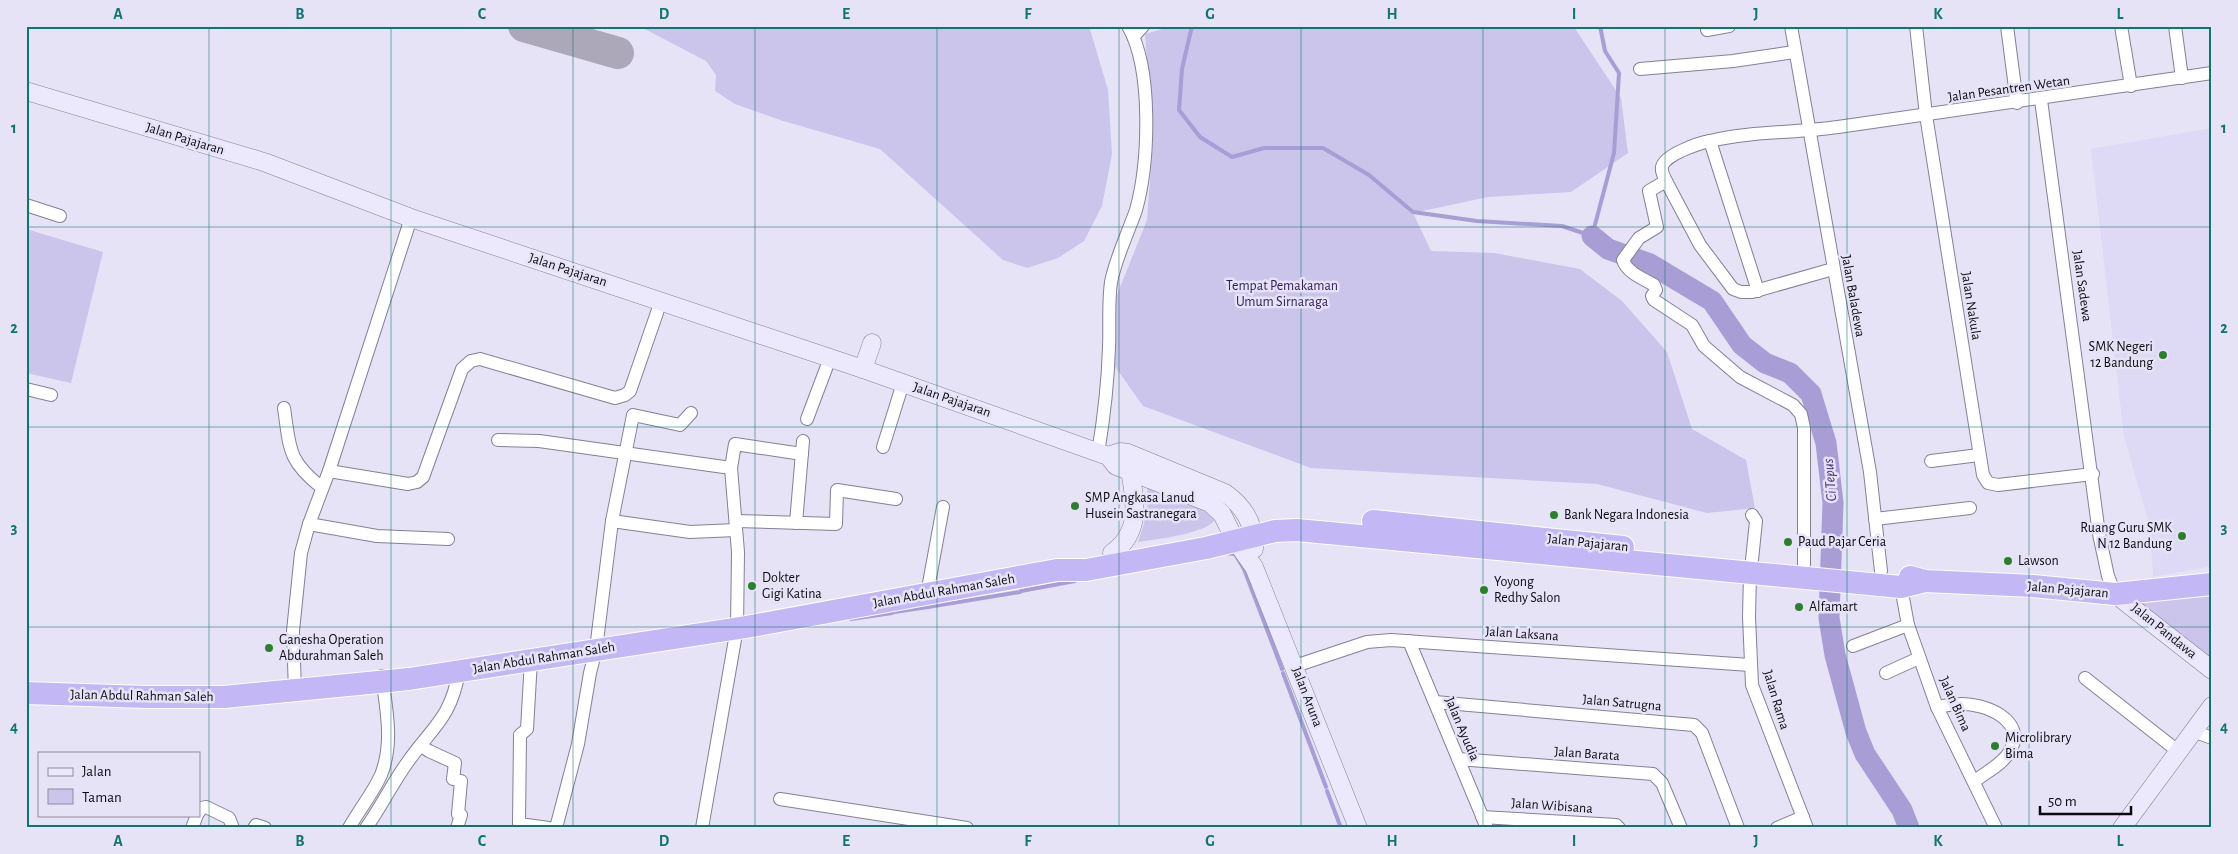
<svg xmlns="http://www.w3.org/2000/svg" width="2238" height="854" viewBox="0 0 2238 854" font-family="'Alegreya Sans',sans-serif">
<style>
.built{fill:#ded9f5}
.green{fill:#cbc4eb}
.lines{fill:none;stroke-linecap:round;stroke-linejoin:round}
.stream{stroke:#a89dd5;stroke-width:4}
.river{stroke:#a89dd5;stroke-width:21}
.taxiway{stroke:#aca8b9;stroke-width:32}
.street-casing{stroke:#848194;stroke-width:14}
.secondary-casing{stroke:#848194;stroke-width:19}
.highway-casing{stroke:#fff;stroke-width:24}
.street{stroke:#fff;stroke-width:12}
.secondary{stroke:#ede9fc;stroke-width:18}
.highway{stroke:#c3b7f6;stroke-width:22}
.grid{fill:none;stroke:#0f766e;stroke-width:1;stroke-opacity:0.55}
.poi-dot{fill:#2c802d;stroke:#e6e3f7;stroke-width:2}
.labels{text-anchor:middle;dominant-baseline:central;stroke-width:5;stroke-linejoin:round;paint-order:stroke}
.street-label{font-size:14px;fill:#0c0a11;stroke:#e6e3f7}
.park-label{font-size:14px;fill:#311b5d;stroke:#e6e3f7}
.poi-label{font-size:14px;fill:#0c0a11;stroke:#e6e3f7;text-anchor:start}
.water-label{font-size:15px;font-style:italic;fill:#443175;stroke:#e6e3f7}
.neatline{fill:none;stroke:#0f766e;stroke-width:2}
.grid-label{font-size:16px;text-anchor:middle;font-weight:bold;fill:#0f766e}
</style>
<rect width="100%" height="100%" fill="#e6e3f7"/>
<polygon class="built" points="2212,128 2212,566 2153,577 2150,527 2124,437 2091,149"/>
<g class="green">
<polygon points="1089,26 1108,90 1112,154 1102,206 1084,241 1058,258 1027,268 1003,260 880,149 780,120 735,104 715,91 716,75 706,61 641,27"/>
<polygon points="1173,26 1576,26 1576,30 1621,98 1628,153 1571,192 1488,197 1413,213 1431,251 1494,253 1580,269 1622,301 1667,352 1692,429 1746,460 1755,508 1707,513 1597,484 1311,468 1143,406 1114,365 1113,305 1147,220 1153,140 1145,34"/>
<polygon points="26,229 103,252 71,383 26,373"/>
<path d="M1146 482 1209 507 1217 517C1210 534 1156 539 1138 542 1145 522 1151 503 1146 482Z"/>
<polygon points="2212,593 2212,664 2129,600"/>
</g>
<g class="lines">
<g class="stream">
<polyline points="1192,26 1182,69 1179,110 1200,137 1232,157 1264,148 1323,148 1369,175 1413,212 1477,221 1562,226 1592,236 1614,153 1619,73 1605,51 1600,26"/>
<polyline points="1226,553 1235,554 1244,569 1282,669"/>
<polyline points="1021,591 1075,581"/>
<polyline points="928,607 1020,592"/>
<polyline points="894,612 928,607"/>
<polyline points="851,619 892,613"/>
<polyline points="1283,673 1326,787"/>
<polyline points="1327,791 1341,828"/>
</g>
<polyline class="river" points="1592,236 1608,249 1650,264 1712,301 1742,345 1765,363 1790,373 1811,394 1826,443 1833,503 1829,618 1835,655 1856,732 1865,754 1902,810 1909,828"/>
<polyline class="taxiway" points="524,26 618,53"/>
<g class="street-casing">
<g id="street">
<polyline points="1791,26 1870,472 1881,571"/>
<polyline points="1916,26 1926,115 1983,475 1988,483 1998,485 2093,474"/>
<polyline points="2007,26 2017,103"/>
<polyline points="2121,26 2131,86"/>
<polyline points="2175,26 2182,78"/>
<polyline points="1707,30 1729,26"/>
<polyline points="1134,36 1143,26"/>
<polyline points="1640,69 1733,61 1794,52"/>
<polyline points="2041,100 2099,534 2108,576 2115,594"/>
<polyline points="1710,141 1758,291"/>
<path d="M1666 181 1649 191 1657 227 1639 238 1623 260C1627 273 1644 279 1654 285L1656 290 1652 296 1654 300 1692 325 1704 346 1740 377 1793 405 1801 414 1804 428V565"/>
<polyline points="26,205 60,216"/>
<path d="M1833 269 1752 292H1741L1733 289 1700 245 1666 181C1664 177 1661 172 1662 167 1664 155 1699 143 1710 141 1751 131 1796 133 1838 127 1962 110 2087 92 2212 73"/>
<polyline points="26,389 51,395"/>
<path d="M284 408C290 448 287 460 321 487"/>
<polyline points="807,419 830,358"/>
<polyline points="498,440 539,441 731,468 738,552 737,628 702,828"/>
<polyline points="883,447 903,383"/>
<path d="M1098 453C1104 417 1108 382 1109 347 1110 325 1108 303 1111 282 1116 257 1128 233 1136 210 1149 163 1153 69 1128 26"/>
<polyline points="1931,461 1979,455"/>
<polyline points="731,468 735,444 802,454"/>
<polyline points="329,471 408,484 417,482 423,477 462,369 471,361 480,359 615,398 625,395 630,391 661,301"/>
<polyline points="1752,515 1756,521 1752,560"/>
<polyline points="1875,519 1970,508"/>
<polyline points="612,521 690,532 736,530"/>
<polyline points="736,521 836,524 837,490 896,499"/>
<polyline points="796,523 803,441"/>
<polyline points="309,524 377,536 448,539"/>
<polyline points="1750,574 1749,617 1752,685 1807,828"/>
<polyline points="1901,587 1908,625 1937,707 1996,828"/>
<polyline points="927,594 943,507"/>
<polyline points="1409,641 1487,828"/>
<polyline points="1853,646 1908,625"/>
<polyline points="1295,666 1367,642 1391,640 1750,665"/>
<polyline points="1886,673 1919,658"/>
<polyline points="2085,678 2179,752"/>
<polyline points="295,692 293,631 301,553 309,524 329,471 411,218"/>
<polyline points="1435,702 1694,725 1702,733 1738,828"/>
<path d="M1937 707C1944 706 1952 704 1960 704 1984 703 2028 720 2010 751 2003 764 1986 772 1975 781"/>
<polyline points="2193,731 2212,738"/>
<polyline points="421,746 429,751 455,763 453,779 461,781 458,814 461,815 457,828"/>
<polyline points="1458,759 1653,774 1662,783 1681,828"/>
<polyline points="780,799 967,828"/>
<polyline points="199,812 201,808 206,807 229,818 233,828"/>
<polyline points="1482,817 1616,825 1619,828"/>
<polyline points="519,824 520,735 527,729 531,660"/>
<polyline points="192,828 197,815"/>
<polyline points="254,828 256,825 265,828"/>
<path d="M349 828C359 810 373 793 381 775 394 742 386 709 382 676"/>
<path d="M366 828C381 807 392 784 407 763 432 727 451 719 459 671"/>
<polyline points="519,828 519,824 549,828"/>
<polyline points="556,828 578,744 590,673 596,649 612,521 633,415 680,425 691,413"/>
<polyline points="1777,828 1803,817"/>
</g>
</g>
<g class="secondary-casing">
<g id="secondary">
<polyline points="26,91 264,162 411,218 863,369 1108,456 1116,466 1210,503 1222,514 1235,540 1254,567 1358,828"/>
<polyline points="863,369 872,343"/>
<path d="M1108 456 1120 452 1128 453 1225 493C1245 507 1255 525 1254 549"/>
<path d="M1112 553C1141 533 1136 502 1130 471"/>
<polyline points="2115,594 2212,670"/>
<polyline points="2122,828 2212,706"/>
</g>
</g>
<g class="highway-casing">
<g id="highway">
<polyline points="1373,521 1623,547"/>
<polyline points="1910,577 1925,581 2033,586 2115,594 2212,584"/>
<polyline points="26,693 146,697 224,697 409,679 746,627 1057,570 1086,570 1206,548 1275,531 1297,530 1901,587 1925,581"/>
</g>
</g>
<use href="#street" class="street"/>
<use href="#secondary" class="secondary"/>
<use href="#highway" class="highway"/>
</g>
<path class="grid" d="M209 26V828M391 26V828M573 26V828M755 26V828M937 26V828M1119 26V828M1301 26V828M1483 26V828M1665 26V828M1847 26V828M2029 26V828M26 227H2212M26 427H2212M26 627H2212"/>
<g class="poi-dot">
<circle cx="2163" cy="355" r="5"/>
<circle cx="1075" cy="506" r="5"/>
<circle cx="1554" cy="515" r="5"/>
<circle cx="2182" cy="536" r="5"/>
<circle cx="1788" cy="542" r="5"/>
<circle cx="2008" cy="561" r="5"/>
<circle cx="752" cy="586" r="5"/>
<circle cx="1484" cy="590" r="5"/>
<circle cx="1799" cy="607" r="5"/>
<circle cx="269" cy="648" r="5"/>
<circle cx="1995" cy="746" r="5"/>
</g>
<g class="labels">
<g class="street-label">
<text transform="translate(2009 89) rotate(-8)">Jalan Pesantren Wetan</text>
<text transform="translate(185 139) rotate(17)">Jalan Pajajaran</text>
<text transform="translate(568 270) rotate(18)">Jalan Pajajaran</text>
<text transform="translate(2082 286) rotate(82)">Jalan Sadewa</text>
<text transform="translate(1853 296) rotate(80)">Jalan Baladewa</text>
<text transform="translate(1971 306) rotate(81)">Jalan Nakula</text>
<text transform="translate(952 400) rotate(19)">Jalan Pajajaran</text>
<text transform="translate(1588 543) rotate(6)">Jalan Pajajaran</text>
<text transform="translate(2068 590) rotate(5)">Jalan Pajajaran</text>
<text transform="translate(944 591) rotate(-10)">Jalan Abdul Rahman Saleh</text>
<text transform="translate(2164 631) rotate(39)">Jalan Pandawa</text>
<text transform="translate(1522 634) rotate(4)">Jalan Laksana</text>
<text transform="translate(544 658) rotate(-9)">Jalan Abdul Rahman Saleh</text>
<text transform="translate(142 696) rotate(1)">Jalan Abdul Rahman Saleh</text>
<text transform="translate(1307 697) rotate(69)">Jalan Aruna</text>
<text transform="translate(1776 700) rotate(73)">Jalan Rama</text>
<text transform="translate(1622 703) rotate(5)">Jalan Satrugna</text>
<text transform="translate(1955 704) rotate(66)">Jalan Bima</text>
<text transform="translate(1462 729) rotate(67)">Jalan Ayudia</text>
<text transform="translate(1587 754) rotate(4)">Jalan Barata</text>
<text transform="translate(1552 806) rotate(4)">Jalan Wibisana</text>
</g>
<g class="park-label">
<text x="1282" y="286">Tempat Pemakaman<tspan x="1282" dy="16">Umum Sirnaraga</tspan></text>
</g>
<g class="poi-label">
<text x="2153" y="347" text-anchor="end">SMK Negeri<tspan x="2153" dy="16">12 Bandung</tspan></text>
<text x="1085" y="498">SMP Angkasa Lanud<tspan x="1085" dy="16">Husein Sastranegara</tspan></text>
<text x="1564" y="515">Bank Negara Indonesia</text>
<text x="2172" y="528" text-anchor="end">Ruang Guru SMK<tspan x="2172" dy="16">N 12 Bandung</tspan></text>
<text x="1798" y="542">Paud Pajar Ceria</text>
<text x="2018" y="561">Lawson</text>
<text x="762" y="578">Dokter<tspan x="762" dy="16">Gigi Katina</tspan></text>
<text x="1494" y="582">Yoyong<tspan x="1494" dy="16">Redhy Salon</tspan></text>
<text x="1809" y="607">Alfamart</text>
<text x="279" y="640">Ganesha Operation<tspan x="279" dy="16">Abdurahman Saleh</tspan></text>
<text x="2005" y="738">Microlibrary<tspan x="2005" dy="16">Bima</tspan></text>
</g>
<g class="water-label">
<text transform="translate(1830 480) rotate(-95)">Ci Tepus</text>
</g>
</g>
<rect width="2238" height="854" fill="none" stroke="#e6e3f7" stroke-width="55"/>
<rect x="38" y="752" width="162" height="65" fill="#e6e3f7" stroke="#8f8c9b"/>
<rect x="48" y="768" width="25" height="8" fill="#ede9fc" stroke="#8f8c9b"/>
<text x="82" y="776" font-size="15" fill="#0c0a11">Jalan</text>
<rect x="48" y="789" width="25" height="15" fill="#cbc4eb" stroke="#8f8c9b"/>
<text x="82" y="802" font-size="15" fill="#0c0a11">Taman</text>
<path d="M2040 806v8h91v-8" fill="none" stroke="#0c0a11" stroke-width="2.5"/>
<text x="2048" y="806" font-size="15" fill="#0c0a11" stroke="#e6e3f7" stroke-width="4" paint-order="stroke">50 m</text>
<rect x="28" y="28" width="2182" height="798" class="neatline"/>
<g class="grid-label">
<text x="118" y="19">A</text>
<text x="300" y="19">B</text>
<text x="482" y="19">C</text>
<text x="664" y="19">D</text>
<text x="846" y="19">E</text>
<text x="1028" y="19">F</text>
<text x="1210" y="19">G</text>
<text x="1392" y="19">H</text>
<text x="1574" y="19">I</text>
<text x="1756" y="19">J</text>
<text x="1938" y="19">K</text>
<text x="2120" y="19">L</text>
<text x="14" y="133">1</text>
<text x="2224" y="133">1</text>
<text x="14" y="333">2</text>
<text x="2224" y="333">2</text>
<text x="14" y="533">3</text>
<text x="2224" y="533">3</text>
<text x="14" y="732">4</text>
<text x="2224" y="732">4</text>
<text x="118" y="846">A</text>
<text x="300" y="846">B</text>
<text x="482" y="846">C</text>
<text x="664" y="846">D</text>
<text x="846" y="846">E</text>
<text x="1028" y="846">F</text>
<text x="1210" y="846">G</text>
<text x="1392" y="846">H</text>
<text x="1574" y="846">I</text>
<text x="1756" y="846">J</text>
<text x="1938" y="846">K</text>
<text x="2120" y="846">L</text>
</g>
</svg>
